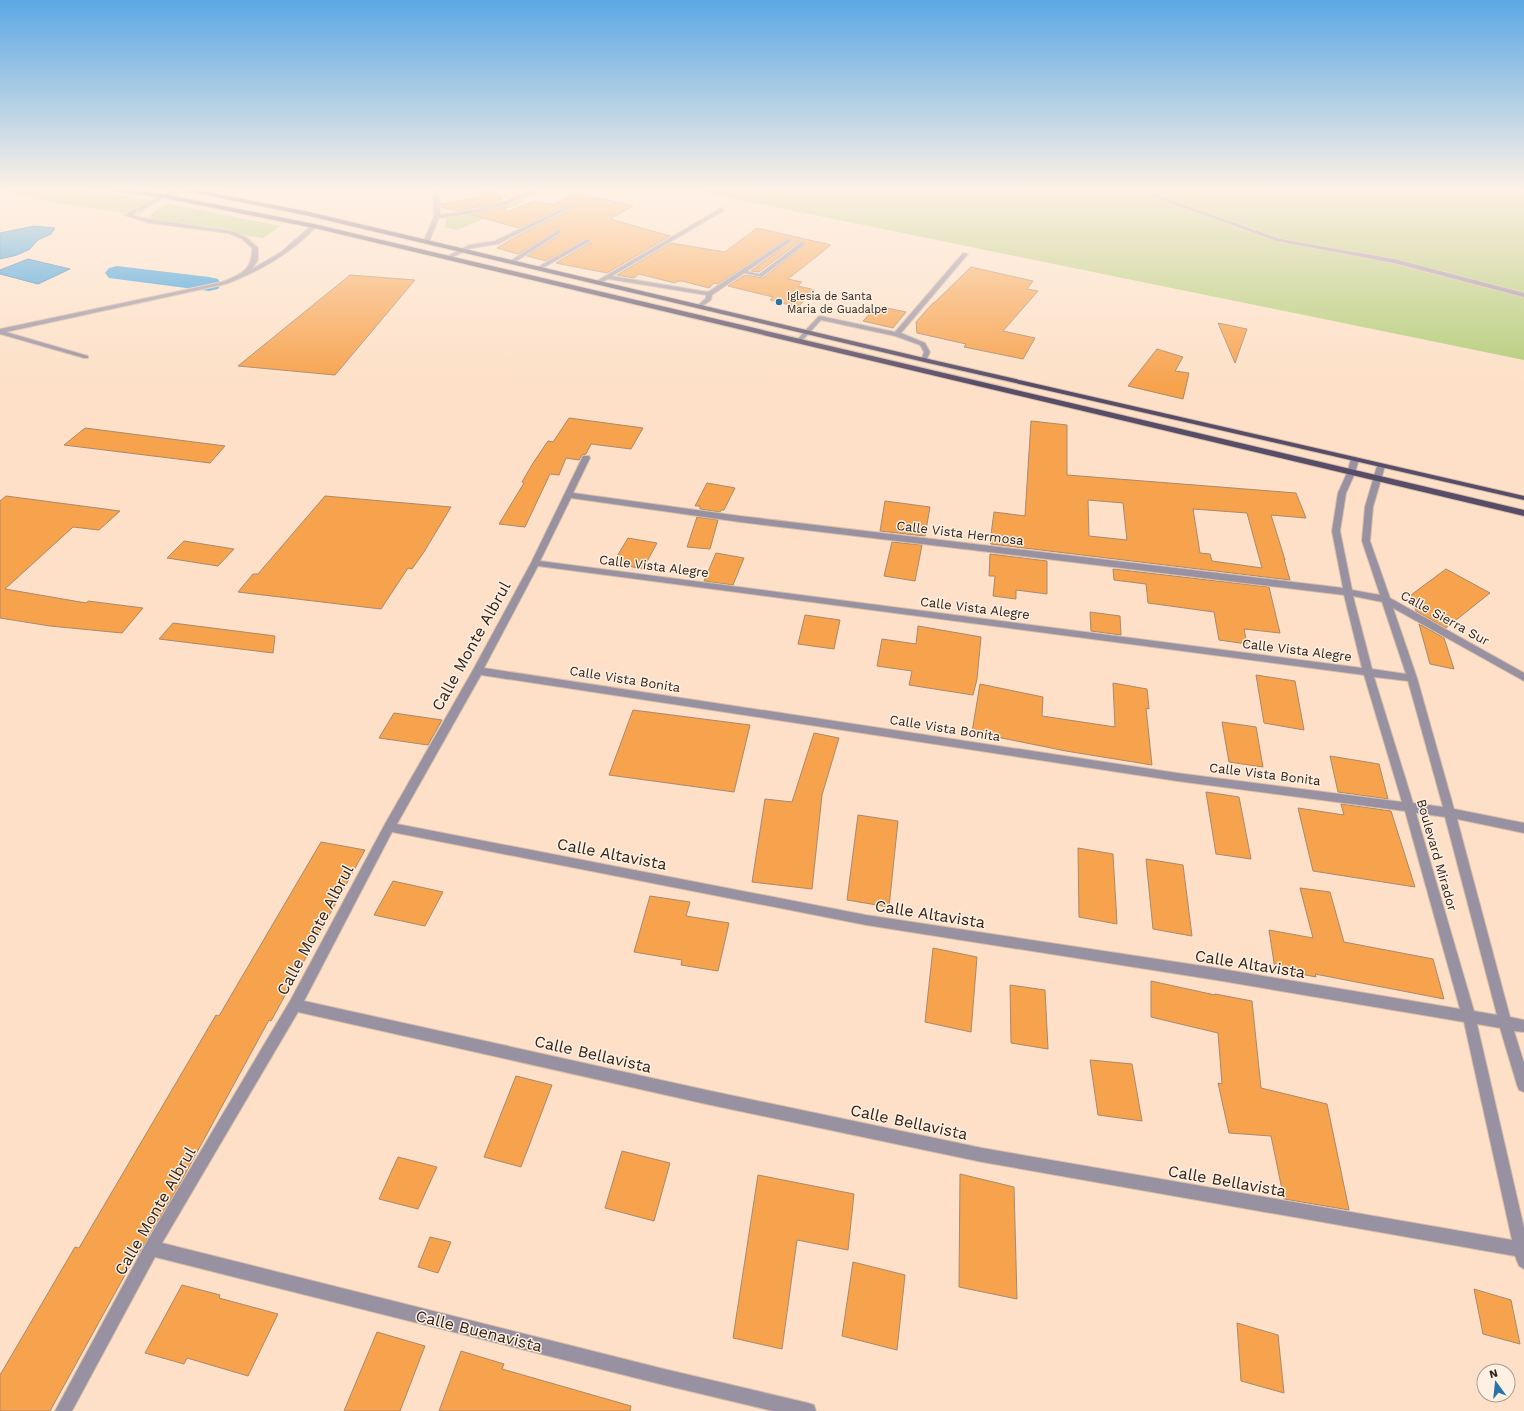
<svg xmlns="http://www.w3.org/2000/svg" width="1524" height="1411" viewBox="0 0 1524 1411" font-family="'Work Sans',sans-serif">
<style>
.green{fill:#b2cc77}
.water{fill:#2997de;stroke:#2a74a2}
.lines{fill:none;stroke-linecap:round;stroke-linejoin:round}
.river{fill:#2997de;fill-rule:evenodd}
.building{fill:#f7a24d;stroke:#aa896c;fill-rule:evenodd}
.service-casing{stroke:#d8bea7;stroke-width:1}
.minor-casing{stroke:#d8bea7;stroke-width:2}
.primary-casing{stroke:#d8bea7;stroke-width:2}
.service{fill:#9891a2;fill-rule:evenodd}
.minor{fill:#9891a2;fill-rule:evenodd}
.primary{fill:#584d69;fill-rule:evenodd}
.poi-dot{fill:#2974a7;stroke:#fff0e4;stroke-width:1.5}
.labels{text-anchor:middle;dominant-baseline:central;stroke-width:3;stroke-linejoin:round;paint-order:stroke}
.far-poi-label{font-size:11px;fill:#2e2116;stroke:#fff0e4;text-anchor:start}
.street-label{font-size:13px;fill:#2e2116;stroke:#fff0e4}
.near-street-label{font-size:16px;fill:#2e2116;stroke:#fff0e4}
</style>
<rect width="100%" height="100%" fill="#fde0c7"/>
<g class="green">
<polygon points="0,188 65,188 141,198 158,202 146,209 140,215 55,203 5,192 0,190"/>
<polygon points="682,188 1524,188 1524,360"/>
<polygon points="517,199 527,201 457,230 445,227 447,216 479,211"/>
<polygon points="168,204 281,226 263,238 156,222 149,217 157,209"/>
</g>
<g class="water">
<polygon points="34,226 55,228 51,234 38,240 30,249 17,255 0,259 0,233"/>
<polygon points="28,259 70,269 38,284 0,274 0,270"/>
</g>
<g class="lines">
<polygon class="river" points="117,266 209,277 218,279 221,284 218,289 209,291 109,278 105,273 109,268"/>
</g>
<g class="building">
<polygon points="497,189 502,201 501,202 456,211 441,207 441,204 481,197 479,191"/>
<polygon points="573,192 633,206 610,219 670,236 607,273 556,263 590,243 591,241 588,238 546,261 527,256 561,234 562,232 559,229 518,254 497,248 514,238 573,208 572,206 566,205 519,228 472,215 505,207 507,212 534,201 554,205"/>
<polygon points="757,228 831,245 788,279 802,282 798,286 815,290 798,307 770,300 773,297 728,286 745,275 763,278 806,244 805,243 799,242 759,272 751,271 794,240 788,238 718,284 714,283 709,288 682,281 678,281 675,283 639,274 634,278 617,275 671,243 725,252"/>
<polygon points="971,267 1033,281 1027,289 1038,291 1003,331 1035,338 1023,359 964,347 966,344 917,333 916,322 933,303 934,303"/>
<polygon points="350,275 415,280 335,375 238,366"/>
<polygon points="877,306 906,312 893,328 863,321"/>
<polygon points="1218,323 1247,329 1235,363"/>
<polygon points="1157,349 1183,357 1175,371 1189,373 1183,399 1128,386"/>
<polygon points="569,418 643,428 631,449 591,444 586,454 582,455 579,460 566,458 559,475 550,474 525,527 499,524 524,483 522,482 533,463 548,441 553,442"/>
<path d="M1031 421 1067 425V475L1296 493 1306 518 1271 515 1285 560 1284 559 1290 580 991 544 990 542 994 512 1025 516ZM1088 500 1123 503 1127 540 1089 536ZM1193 509 1247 513 1262 568 1212 561 1210 554 1200 553Z"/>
<polygon points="85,428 225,446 210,463 64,445"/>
<polygon points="707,483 735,488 724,510 721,510 720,512 700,509 700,506 695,506"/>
<polygon points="6,496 120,511 99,530 73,527 5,589 86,603 88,601 143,608 122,633 50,626 0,618 0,501"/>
<polygon points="325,496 451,507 424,552 412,569 408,568 381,609 238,592 253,574 258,574"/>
<polygon points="885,501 930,507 925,536 880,531"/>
<polygon points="697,517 718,520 710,549 687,547"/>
<polygon points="628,538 657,543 643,569 613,563"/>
<polygon points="184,541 234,549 218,566 167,558"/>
<polygon points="892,542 922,545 915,581 884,576"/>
<polygon points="716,553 744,558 733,585 704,581"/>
<polygon points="990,554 1047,561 1047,594 1016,590 1016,599 993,596 995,576 989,576"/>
<polygon points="1113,569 1269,587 1280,633 1244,629 1247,644 1219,640 1214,612 1148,603 1146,584 1114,580"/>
<polygon points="1446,569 1490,593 1446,628 1416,611 1411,595"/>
<polygon points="1090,612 1120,616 1121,635 1091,631"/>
<polygon points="805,615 840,620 834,649 798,644"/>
<polygon points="173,623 275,636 273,653 159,639"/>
<polygon points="1419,624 1444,638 1454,669 1430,664"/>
<polygon points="918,626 981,637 977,679 973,695 909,685 912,671 877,666 882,639 916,644"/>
<polygon points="1256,675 1295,681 1304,730 1264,723"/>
<polygon points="1113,683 1147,689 1149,709 1146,708 1152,765 1066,751 972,732 980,684 1043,697 1042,716 1115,727"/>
<polygon points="633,710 750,725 734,792 609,775"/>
<polygon points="394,713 442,720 428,745 379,738"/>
<polygon points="1222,722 1256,727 1263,767 1229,762"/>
<polygon points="814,733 839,738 822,795 812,889 752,882 765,799 792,802"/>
<polygon points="1330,756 1379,764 1388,799 1338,792"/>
<polygon points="1206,792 1239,797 1251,859 1216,854"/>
<polygon points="1341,804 1391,811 1415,887 1313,871 1298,808 1344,815"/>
<polygon points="858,815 898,821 889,907 847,900"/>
<polygon points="321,842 365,850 271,1021 269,1020 178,1187 138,1255 136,1255 50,1411 0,1411 0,1375 75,1247 79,1248 216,1015 219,1016"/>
<polygon points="1078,848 1113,854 1117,924 1079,917"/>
<polygon points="1146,859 1183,865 1192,936 1153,929"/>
<polygon points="393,881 443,892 425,926 374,915"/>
<polygon points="1300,888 1330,892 1344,942 1433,959 1444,999 1315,974 1316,977 1275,969 1269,930 1313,938"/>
<polygon points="650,896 690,902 686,916 729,923 718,971 681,965 682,960 634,952"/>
<polygon points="933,948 977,957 971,1032 925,1022"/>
<polygon points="1151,981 1215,995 1215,994 1252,1001 1261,1088 1327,1104 1349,1210 1284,1199 1271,1136 1229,1133 1218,1083 1222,1084 1218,1033 1151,1017"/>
<polygon points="1010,985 1045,990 1048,1049 1011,1043"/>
<polygon points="1090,1060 1132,1064 1142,1121 1098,1115"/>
<polygon points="516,1076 552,1085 521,1167 484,1157"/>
<polygon points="622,1151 670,1163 654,1221 605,1208"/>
<polygon points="398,1157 437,1167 418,1209 379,1199"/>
<polygon points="960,1174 1014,1187 1017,1299 959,1287"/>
<polygon points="758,1175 854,1194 848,1250 797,1240 782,1349 733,1338"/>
<polygon points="430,1237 451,1242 438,1273 418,1267"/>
<polygon points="853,1262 905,1275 897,1350 842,1336"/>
<polygon points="182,1285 220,1295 219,1298 278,1314 248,1376 187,1358 184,1364 145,1353"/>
<polygon points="1474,1289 1511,1300 1520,1344 1483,1334"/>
<polygon points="1237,1323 1278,1335 1284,1393 1241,1381"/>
<polygon points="377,1332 425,1346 400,1411 344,1411"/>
<polygon points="461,1351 504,1364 502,1369 631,1406 630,1411 439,1411"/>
</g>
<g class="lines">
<g class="service-casing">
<polygon id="service" points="800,243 805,244 762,277 739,272 742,270 759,274"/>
</g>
<g class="minor-casing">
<g id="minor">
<path d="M176 188H182L132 215 149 219 231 231 246 237 258 248V260L252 269 281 252 312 225 317 226C292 253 260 271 226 284L6 332 88 356V358H84L0 334V329L222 282C241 274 252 271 252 248L242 239 228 233 149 223 124 215Z"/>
<polygon points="221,188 228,188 214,194 209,193"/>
<polygon points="433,188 439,188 440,215 477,209 501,203 538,188 545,188 505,205 477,213 439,218 429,242 426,244 423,242 434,217"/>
<polygon points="1129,188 1136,188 1280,239 1394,259 1524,293 1524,297 1394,263 1277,241"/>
<polygon points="567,206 572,207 498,244 472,248 449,259 444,258 469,245 495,241"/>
<polygon points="721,208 723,209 723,211 612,276 708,292 788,239 793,240 712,295 711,300 700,308 697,306 706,298 706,295 608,279 600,283 595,282"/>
<polygon points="558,230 561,232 560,233 515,262 510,261"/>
<polygon points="587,239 590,241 589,242 541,269 536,268"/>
<polygon points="963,253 968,254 901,333 925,343 930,352 926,361 921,360 924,352 920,345 895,336 821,320 800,343 795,342 818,317 820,316 895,332"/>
<path d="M583 456H589L590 458 573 493 740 516 1343 588 1332 531 1338 493 1347 473 1351 459 1355 457 1359 459 1355 473 1346 493 1340 531 1352 590 1380 595 1362 541 1365 507 1377 466 1378 464H1384L1385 466 1373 507 1370 541 1390 598 1524 673V681L1393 608 1417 678 1454 809 1524 823V833L1457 819 1510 1017 1524 1020V1032L1514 1031 1524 1063V1092L1519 1090 1517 1085 1500 1028 1477 1024 1524 1228V1269L1519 1266 1515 1256 982 1162 706 1104 298 1012 162 1243 664 1369 808 1403 814 1405 816 1411H773L664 1385 155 1257 72 1411H55L146 1243 290 1001 385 824 473 670 531 563ZM571 498 740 522 1344 595 1362 668 540 561ZM538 566 1364 675 1402 802 1177 773 484 668ZM1353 596 1382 602 1406 674 1372 669ZM481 675 1177 781 1405 811 1460 1009 1216 968 866 915 397 824ZM1374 677 1408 681 1443 807 1413 803ZM1416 813 1445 817 1497 1015 1474 1011ZM392 832 866 925 1216 980 1464 1022 1512 1240 982 1148 706 1090 304 1001Z"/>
</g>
</g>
<g class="primary-casing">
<g id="primary">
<polygon points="103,188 114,188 164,194 314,224 1524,510 1524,516 314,228 164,198 105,190"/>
<polygon points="180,188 188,188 309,212 924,358 1524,496 1524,500 924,362 309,216 182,190"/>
</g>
</g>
<use href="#service" class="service"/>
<use href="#minor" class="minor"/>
<use href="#primary" class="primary"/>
</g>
<linearGradient id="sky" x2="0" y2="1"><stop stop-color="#5ba8e4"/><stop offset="0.49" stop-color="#fef1e6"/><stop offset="1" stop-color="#fef1e6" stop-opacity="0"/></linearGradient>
<rect width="1524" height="385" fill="url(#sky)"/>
<circle class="poi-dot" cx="779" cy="302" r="4"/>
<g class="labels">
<g class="far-poi-label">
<text x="787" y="296">Iglesia de Santa<tspan x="787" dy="13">Maria de Guadalpe</tspan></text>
</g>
<g class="street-label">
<text transform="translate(960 533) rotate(7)">Calle Vista Hermosa</text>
<text transform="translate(654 566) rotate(7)">Calle Vista Alegre</text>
<text transform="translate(975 608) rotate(7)">Calle Vista Alegre</text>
<text transform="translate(1445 618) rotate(29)">Calle Sierra Sur</text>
<text transform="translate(1297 650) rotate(7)">Calle Vista Alegre</text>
<text transform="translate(625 679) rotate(9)">Calle Vista Bonita</text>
<text transform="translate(945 728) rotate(9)">Calle Vista Bonita</text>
<text transform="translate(1265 774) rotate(7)">Calle Vista Bonita</text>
<text transform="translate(1437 855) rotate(74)">Boulevard Mirador</text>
</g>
<g class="near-street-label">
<text transform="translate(471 646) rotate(-61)">Calle Monte Albrul</text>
<text transform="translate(612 854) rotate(11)">Calle Altavista</text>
<text transform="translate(930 914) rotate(9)">Calle Altavista</text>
<text transform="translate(315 930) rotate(-62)">Calle Monte Albrul</text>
<text transform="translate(1250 964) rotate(9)">Calle Altavista</text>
<text transform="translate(593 1054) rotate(13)">Calle Bellavista</text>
<text transform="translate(909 1122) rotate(12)">Calle Bellavista</text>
<text transform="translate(1227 1181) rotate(10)">Calle Bellavista</text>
<text transform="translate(155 1211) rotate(-60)">Calle Monte Albrul</text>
<text transform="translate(479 1331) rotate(14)">Calle Buenavista</text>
</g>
</g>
<g transform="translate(1496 1383) rotate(345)"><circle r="19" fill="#fff0e4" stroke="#ab9d92"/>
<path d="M0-3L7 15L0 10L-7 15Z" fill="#2974a7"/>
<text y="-6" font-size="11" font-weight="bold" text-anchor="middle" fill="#2e2116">N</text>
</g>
</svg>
